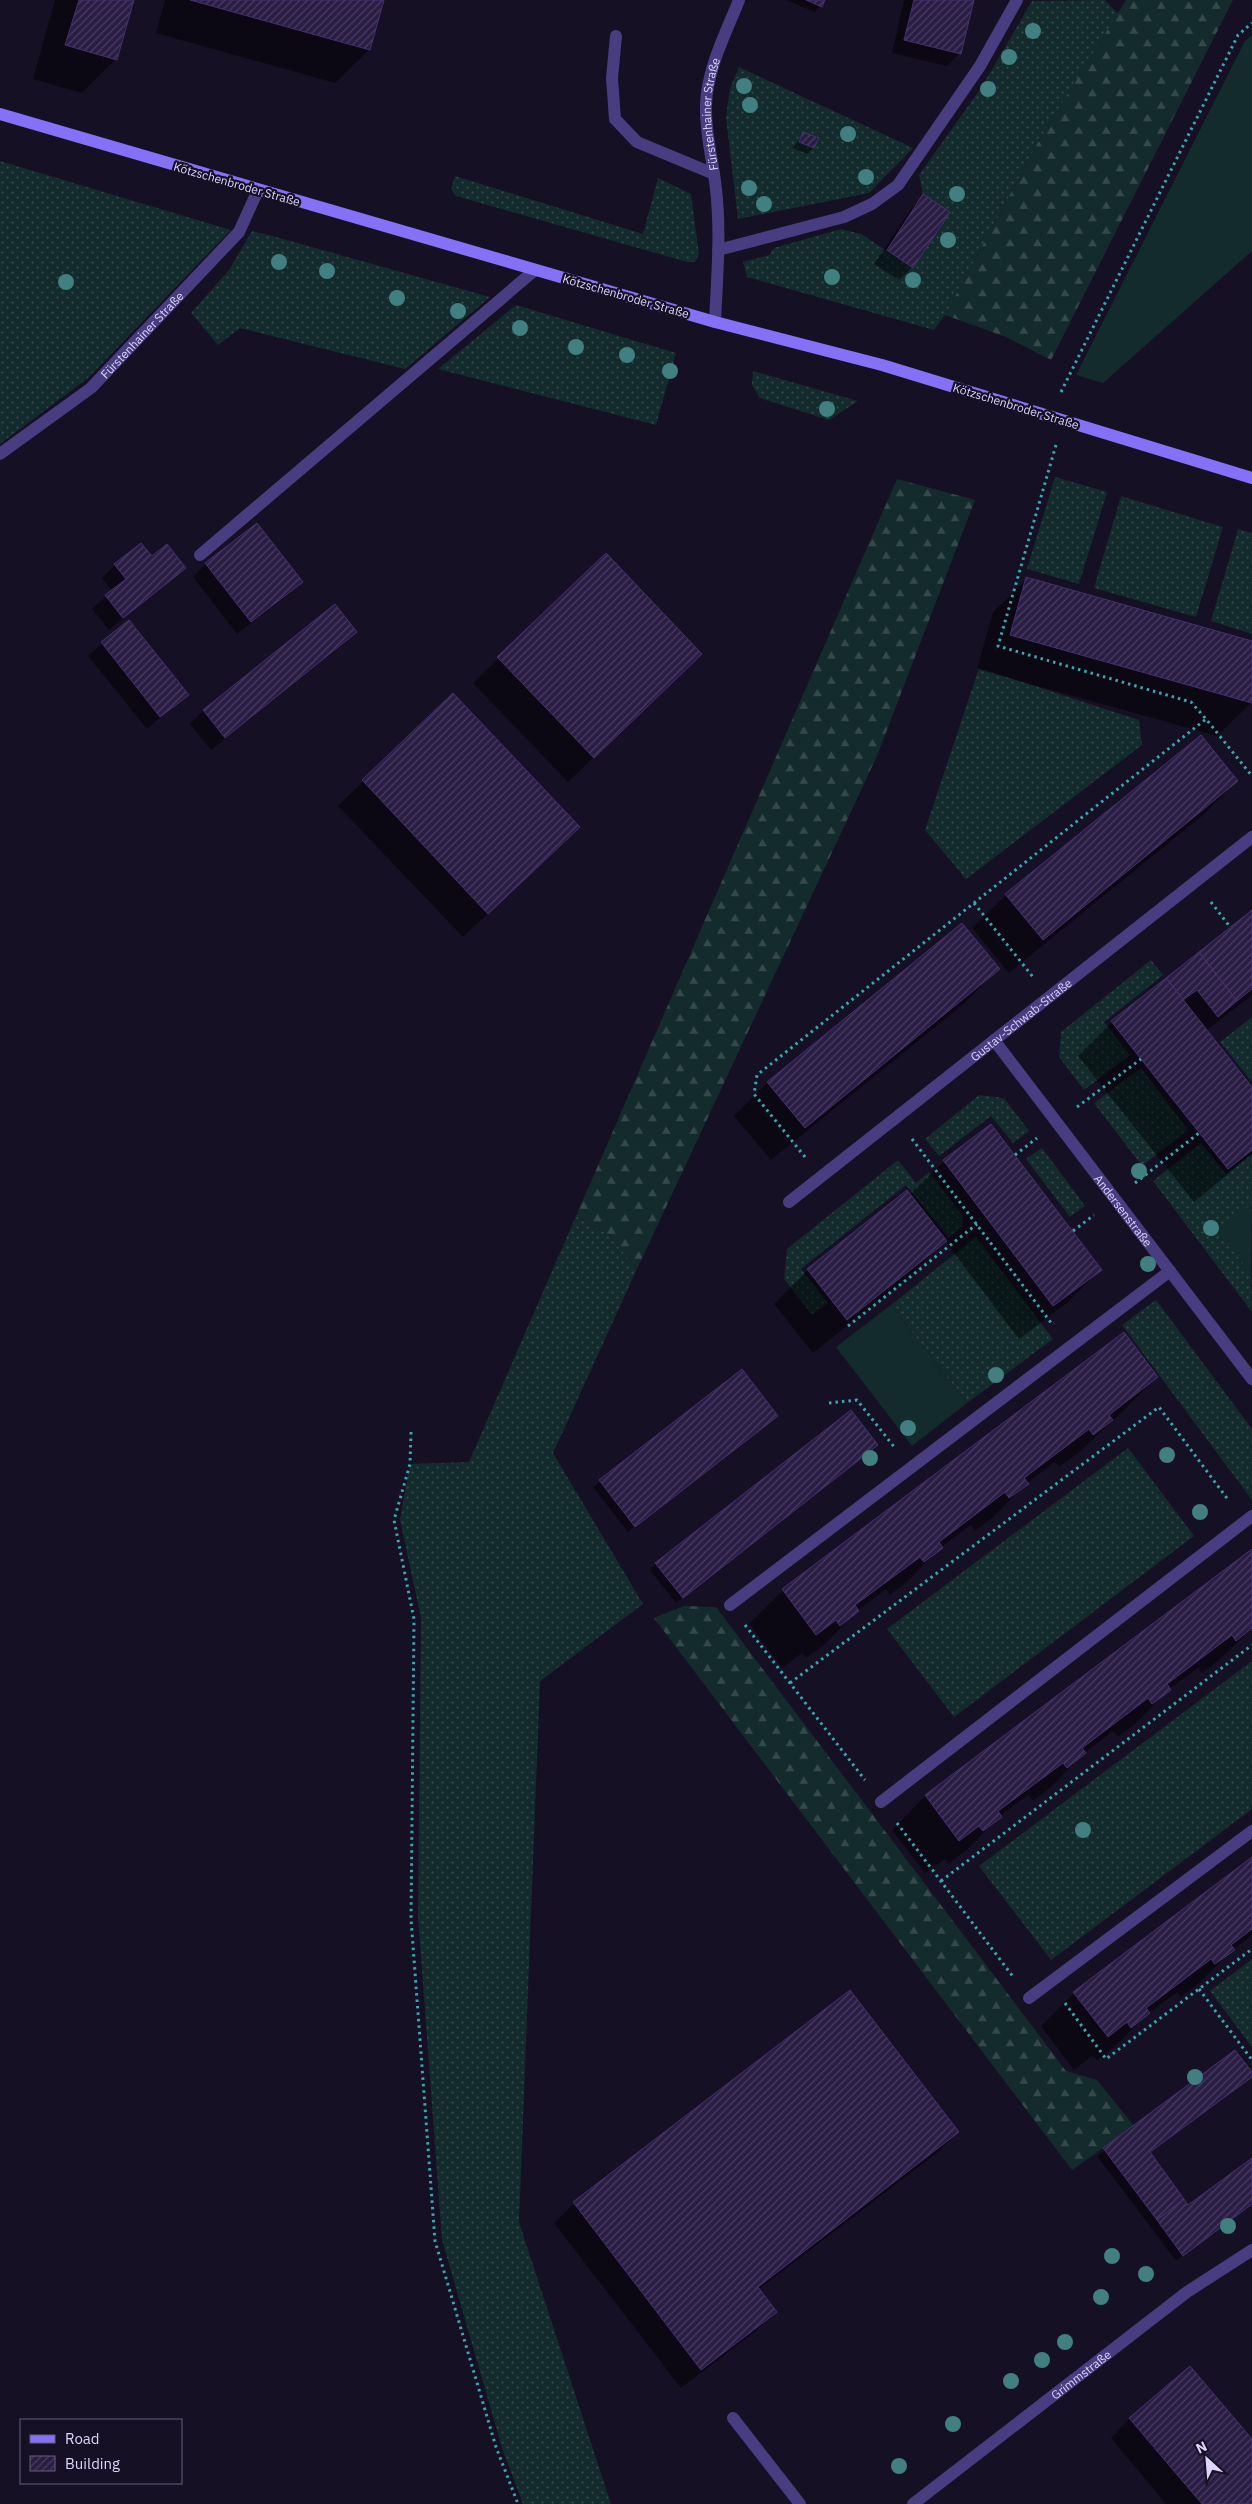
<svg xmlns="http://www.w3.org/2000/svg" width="1252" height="2504" viewBox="0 0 1252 2504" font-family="'IBM Plex Sans',sans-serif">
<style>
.grass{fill:url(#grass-dots)}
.forest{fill:url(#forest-firs)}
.garden{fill:#132b2d}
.shadow{fill:#0007}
.building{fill:url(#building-hatch);stroke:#44306e}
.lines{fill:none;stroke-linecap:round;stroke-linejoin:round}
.path{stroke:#36a8b0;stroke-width:3;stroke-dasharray:2.5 4;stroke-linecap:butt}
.lane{stroke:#483d80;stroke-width:12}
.street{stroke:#483d80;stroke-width:12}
.secondary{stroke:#8571f7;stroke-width:12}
.tree{fill:#417f80}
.labels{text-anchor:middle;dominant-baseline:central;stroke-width:4.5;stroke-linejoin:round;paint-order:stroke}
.street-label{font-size:12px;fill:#ded5fd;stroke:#161024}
</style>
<defs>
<pattern id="grass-dots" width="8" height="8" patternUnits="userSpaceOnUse" patternTransform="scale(1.25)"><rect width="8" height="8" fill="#132b2d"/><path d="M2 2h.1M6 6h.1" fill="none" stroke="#35494c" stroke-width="1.8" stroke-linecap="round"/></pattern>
<pattern id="forest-firs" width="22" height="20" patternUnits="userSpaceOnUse" patternTransform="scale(1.25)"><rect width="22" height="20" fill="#132b2d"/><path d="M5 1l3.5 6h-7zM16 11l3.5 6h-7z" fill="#35494c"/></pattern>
<pattern id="building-hatch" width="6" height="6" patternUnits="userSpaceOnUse" patternTransform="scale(1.25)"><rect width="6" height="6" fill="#2a1d44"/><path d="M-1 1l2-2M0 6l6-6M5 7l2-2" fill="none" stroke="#483d60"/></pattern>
</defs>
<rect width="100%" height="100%" fill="#161024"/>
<g class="grass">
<polygon points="1105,0 1118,14 1041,137 945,315 934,330 747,277 743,262 769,255 774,248 841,229 861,234 913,268 923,194 919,175 981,88 1032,1"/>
<polygon points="739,67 913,148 869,193 738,219 726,118 730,88"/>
<polygon points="0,161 231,230 88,378 0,444"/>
<polygon points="455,176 643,234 658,178 691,194 699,254 695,262 687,262 456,196 451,189"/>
<polygon points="252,231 269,235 490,297 405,369 240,328 218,345 191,313 229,270"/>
<polygon points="516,305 676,353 656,425 438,369"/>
<polygon points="753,371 858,401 829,420 760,398 752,385"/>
<polygon points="1055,477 1107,492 1079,584 1027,569"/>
<polygon points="1121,496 1223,527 1196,617 1094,588"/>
<polygon points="1238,529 1252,533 1252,634 1211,621"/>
<polygon points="979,668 1139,720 1142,745 966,879 925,830"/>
<polygon points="1151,960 1163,975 1104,1022 1130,1055 1084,1090 1059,1057 1061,1032"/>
<polygon points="1252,1017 1252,1082 1220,1042"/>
<polygon points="1141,1068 1188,1130 1142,1166 1094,1103"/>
<polygon points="979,1095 1004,1098 1029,1131 1013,1143 991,1116 939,1156 925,1139"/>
<polygon points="1201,1143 1226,1174 1252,1154 1252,1209 1250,1206 1252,1312 1153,1181"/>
<polygon points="1042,1148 1085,1206 1070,1217 1026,1159"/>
<polygon points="898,1160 916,1183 929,1172 963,1216 962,1227 949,1238 906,1185 801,1269 828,1303 812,1315 784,1279 787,1249"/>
<polygon points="576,1216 609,1235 637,1269 553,1453 643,1604 540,1681 519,2222 611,2504 523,2504 503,2451 442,2240 418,1916 421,1618 400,1520 410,1464 469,1462"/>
<polygon points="976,1237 1053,1339 967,1403 891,1305"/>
<polygon points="1156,1300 1252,1429 1252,1500 1122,1325"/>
<polygon points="1128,1448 1194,1536 954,1717 887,1629"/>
<polygon points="1252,1661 1252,1809 1051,1960 979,1866"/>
<polygon points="1252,1959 1252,2047 1210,1991"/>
</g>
<g class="forest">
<polygon points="1126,0 1233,0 1051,360 1006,337 945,315 1041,137"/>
<polygon points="897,479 975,500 877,756 637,1269 609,1235 576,1216"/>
<polygon points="684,1606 716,1607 1066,2071 1097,2080 1134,2126 1072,2170 654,1618"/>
</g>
<g class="garden">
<polygon points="1252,35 1252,251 1103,383 1076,375 1245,41"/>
<polygon points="1249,1206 1252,1209 1251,1274 1217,1230"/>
<polygon points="891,1305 967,1403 912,1446 836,1347"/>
</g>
<g class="shadow">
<polygon points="55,0 133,0 115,60 82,93 33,79"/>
<polygon points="165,0 379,0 369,50 335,83 156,33"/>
<polygon points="786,0 824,0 815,12"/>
<polygon points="904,0 973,0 960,53 947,66 892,53"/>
<polygon points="804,133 813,148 807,154 793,148"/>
<polygon points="924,196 912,267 899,280 874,264 911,209"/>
<polygon points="606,555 676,679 568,782 473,683"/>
<polygon points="152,557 184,567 109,630 92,609 112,591 102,578 115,565"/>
<polygon points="206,564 301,581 288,595 237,634 193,577"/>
<polygon points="1027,579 1252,642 1251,703 1217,736 977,669 993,612"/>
<polygon points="335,606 355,632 342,645 211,750 190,724 203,711"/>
<polygon points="128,621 187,695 147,729 88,656"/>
<polygon points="452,695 553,852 463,937 338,806"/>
<polygon points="1237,781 1203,815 1009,973 972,928 1006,895"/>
<polygon points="1252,911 1252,995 1206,1031 1252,1089 1252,1154 1194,1202 1078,1056 1112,1022"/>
<polygon points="998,969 965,1003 771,1160 734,1116 768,1082"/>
<polygon points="991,1125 1100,1270 1067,1303 1019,1339 945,1241 911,1275 813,1353 774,1304 808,1270 906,1192 909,1195 944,1161"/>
<polygon points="1124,1334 1157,1377 1123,1411 1077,1454 1059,1467 1055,1462 1027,1483 993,1517 975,1531 971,1525 941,1547 908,1581 890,1595 886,1589 857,1611 824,1645 806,1658 802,1653 782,1668 749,1624 783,1590"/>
<polygon points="742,1371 777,1416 628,1532 593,1487"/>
<polygon points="877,1445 676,1603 650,1570 656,1564"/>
<polygon points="1252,1551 1252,1628 1220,1659 1202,1673 1198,1668 1169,1689 1136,1723 1118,1737 1113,1731 1084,1753 1051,1787 1033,1801 1028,1795 1000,1816 967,1850 948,1864 945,1859 925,1873 892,1830 925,1796"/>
<polygon points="1252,1859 1252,1935 1233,1950 1199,1983 1181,1997 1177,1992 1148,2014 1115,2046 1097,2061 1093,2055 1074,2070 1041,2026 1074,1993"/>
<polygon points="850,1992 958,2132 938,2152 758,2290 775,2311 756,2331 681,2388 554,2223 574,2203"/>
<polygon points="1235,2051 1252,2076 1149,2153 1188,2206 1252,2159 1252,2204 1176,2261 1097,2156"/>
<polygon points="1130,2418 1252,2441 1252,2504 1166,2504 1111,2438"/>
</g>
<g class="building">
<polygon points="79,0 134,0 117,60 65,45"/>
<polygon points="190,0 384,0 370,50"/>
<polygon points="806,0 825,0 822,7"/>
<polygon points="914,0 974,0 961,54 904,40"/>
<polygon points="803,132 819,138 814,148 799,142"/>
<polygon points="923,194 950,212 913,268 887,250"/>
<polygon points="257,523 303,582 251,622 205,563"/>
<polygon points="141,543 152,556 167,544 186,568 123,618 105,595 126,579 114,564"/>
<polygon points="606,553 702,654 594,758 497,657"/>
<polygon points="1026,577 1252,641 1252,703 1010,635"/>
<polygon points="335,604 357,632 225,738 203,710"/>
<polygon points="129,620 189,695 160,717 101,642"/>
<polygon points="453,693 580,827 488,914 362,780"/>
<polygon points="1201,735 1238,781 1043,940 1005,894"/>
<polygon points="1252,910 1252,989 1237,1001 1199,952"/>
<polygon points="962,923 1000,969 805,1128 767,1082"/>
<polygon points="1199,952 1237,1001 1218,1017 1197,990 1183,1000 1166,978"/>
<polygon points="1166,978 1252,1087 1252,1150 1228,1169 1111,1021"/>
<polygon points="991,1124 1102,1270 1053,1306 943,1160"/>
<polygon points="907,1190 947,1241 847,1320 807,1269"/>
<polygon points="1124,1332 1158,1377 1109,1415 1113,1420 1093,1435 1089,1429 1024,1478 1029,1484 1009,1498 1005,1492 939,1542 943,1548 924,1562 920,1557 855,1605 859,1611 840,1626 836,1620 816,1635 782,1589"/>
<polygon points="742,1369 778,1416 635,1527 599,1480"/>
<polygon points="851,1410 878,1445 683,1598 655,1563"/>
<polygon points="1252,1549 1252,1628 1236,1641 1232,1635 1167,1684 1171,1690 1152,1704 1148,1698 1082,1748 1086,1753 1067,1768 1063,1763 998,1811 1002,1817 983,1831 979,1826 959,1841 925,1795"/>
<polygon points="1252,1857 1252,1929 1231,1945 1235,1950 1215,1964 1211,1959 1146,2008 1150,2013 1131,2028 1127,2022 1108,2037 1073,1992"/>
<polygon points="850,1990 959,2132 758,2287 777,2312 701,2370 573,2202"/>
<polygon points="1235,2050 1252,2072 1252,2077 1150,2152 1184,2199 1157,2220 1103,2148"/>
<polygon points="1252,2158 1252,2204 1183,2256 1157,2220 1184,2199 1188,2205"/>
<polygon points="1190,2366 1252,2439 1252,2504 1202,2504 1129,2418"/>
</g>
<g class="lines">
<g class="path">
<polyline points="1061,392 1238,35 1252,23"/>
<polyline points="1056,445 998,646 1191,702 1206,719"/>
<polyline points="1211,902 1230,927"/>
<polyline points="974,903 1033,977"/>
<polyline points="1077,1107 1141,1059"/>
<polyline points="912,1139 1052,1324 1054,1323"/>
<polyline points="1015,1155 1037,1138"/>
<polyline points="805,1157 754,1094 757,1075 1206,719 1252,776"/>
<polyline points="1135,1183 1199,1133"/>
<polyline points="1073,1231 1094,1215"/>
<polyline points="848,1326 977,1224"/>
<polyline points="829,1403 857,1400 895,1448"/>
<polyline points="411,1432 410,1464 394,1520 414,1619 411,1919 435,2241 496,2447 518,2504"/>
<polyline points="745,1625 865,1780"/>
<polyline points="790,1683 1159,1407 1229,1501"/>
<polyline points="897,1823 1014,1978"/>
<polyline points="941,1881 1252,1645"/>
<polyline points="1199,1989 1252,2060"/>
<polyline points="1065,2003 1106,2059 1252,1949"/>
</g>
<g class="lane">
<polyline points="616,36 612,78 615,119 637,142 714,174"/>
<polyline points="718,250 844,217 872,204 898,185 980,66 1017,0"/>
<path id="s1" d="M0 454 91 388 239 232 258 190"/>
<polyline points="200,555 535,270"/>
<polyline points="730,1605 1170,1271"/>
<polyline points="881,1802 1252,1516"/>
<polyline points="1029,1998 1252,1831"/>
<polyline points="733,2418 800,2504"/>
</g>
<g class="street">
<path id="s2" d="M715 322C717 278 721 233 716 189 713 161 705 134 706 105 707 69 726 33 739 0"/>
<path id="s3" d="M994 1040 1252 1379"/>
<path id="s4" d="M789 1202 1252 837"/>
<path id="s5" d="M913 2504 1187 2292 1252 2250"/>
</g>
<polyline class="secondary" points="0,114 715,322 882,365 1252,478"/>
</g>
<g class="tree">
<circle cx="1033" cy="31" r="8"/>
<circle cx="1009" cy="57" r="8"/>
<circle cx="744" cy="86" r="8"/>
<circle cx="988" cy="89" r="8"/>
<circle cx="750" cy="105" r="8"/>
<circle cx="848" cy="134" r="8"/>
<circle cx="866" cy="177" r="8"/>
<circle cx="749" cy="188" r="8"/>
<circle cx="957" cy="194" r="8"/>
<circle cx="764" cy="204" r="8"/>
<circle cx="948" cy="240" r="8"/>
<circle cx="279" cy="262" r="8"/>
<circle cx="327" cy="271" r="8"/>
<circle cx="832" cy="277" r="8"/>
<circle cx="913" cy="280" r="8"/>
<circle cx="66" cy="282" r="8"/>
<circle cx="397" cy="298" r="8"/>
<circle cx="458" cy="311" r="8"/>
<circle cx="520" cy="328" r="8"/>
<circle cx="576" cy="347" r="8"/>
<circle cx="627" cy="355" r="8"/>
<circle cx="670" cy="371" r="8"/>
<circle cx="827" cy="409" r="8"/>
<circle cx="1139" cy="1171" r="8"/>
<circle cx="1211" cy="1228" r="8"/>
<circle cx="1148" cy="1264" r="8"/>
<circle cx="996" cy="1375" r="8"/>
<circle cx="908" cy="1428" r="8"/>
<circle cx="1167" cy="1455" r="8"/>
<circle cx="870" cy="1458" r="8"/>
<circle cx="1200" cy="1512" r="8"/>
<circle cx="1083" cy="1830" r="8"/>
<circle cx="1195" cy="2077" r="8"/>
<circle cx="1228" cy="2226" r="8"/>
<circle cx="1112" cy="2256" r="8"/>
<circle cx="1146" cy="2274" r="8"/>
<circle cx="1101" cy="2297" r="8"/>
<circle cx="1065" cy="2342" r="8"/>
<circle cx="1042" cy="2360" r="8"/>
<circle cx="1011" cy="2381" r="8"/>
<circle cx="953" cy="2424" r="8"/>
<circle cx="899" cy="2466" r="8"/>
</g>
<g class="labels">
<g class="street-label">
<text stroke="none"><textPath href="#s2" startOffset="209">Fürstenhainer Straße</textPath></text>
<text transform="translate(237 184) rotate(16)">Kötzschenbroder Straße</text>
<text transform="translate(626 296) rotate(16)">Kötzschenbroder Straße</text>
<text stroke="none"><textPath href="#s1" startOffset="186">Fürstenhainer Straße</textPath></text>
<text transform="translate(1016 406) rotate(17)">Kötzschenbroder Straße</text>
<text stroke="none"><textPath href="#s4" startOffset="295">Gustav-Schwab-Straße</textPath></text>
<text stroke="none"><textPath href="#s3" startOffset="214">Andersenstraße</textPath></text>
<text stroke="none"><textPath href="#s5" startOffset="212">Grimmstraße</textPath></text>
</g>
</g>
<rect x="20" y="2419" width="162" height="65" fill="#161024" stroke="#665f7b"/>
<rect x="30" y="2435" width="25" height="8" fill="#8571f7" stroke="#665f7b"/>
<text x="65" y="2444" font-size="15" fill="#ded5fd">Road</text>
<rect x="30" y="2456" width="25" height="15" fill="url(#building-hatch)" stroke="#665f7b"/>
<text x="65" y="2469" font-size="15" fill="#ded5fd">Building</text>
<g transform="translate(1207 2459) rotate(334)" stroke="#161024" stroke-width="4" paint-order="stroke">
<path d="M0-4L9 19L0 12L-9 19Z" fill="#ded5fd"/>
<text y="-8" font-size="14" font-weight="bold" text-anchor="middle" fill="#ded5fd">N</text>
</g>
</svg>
